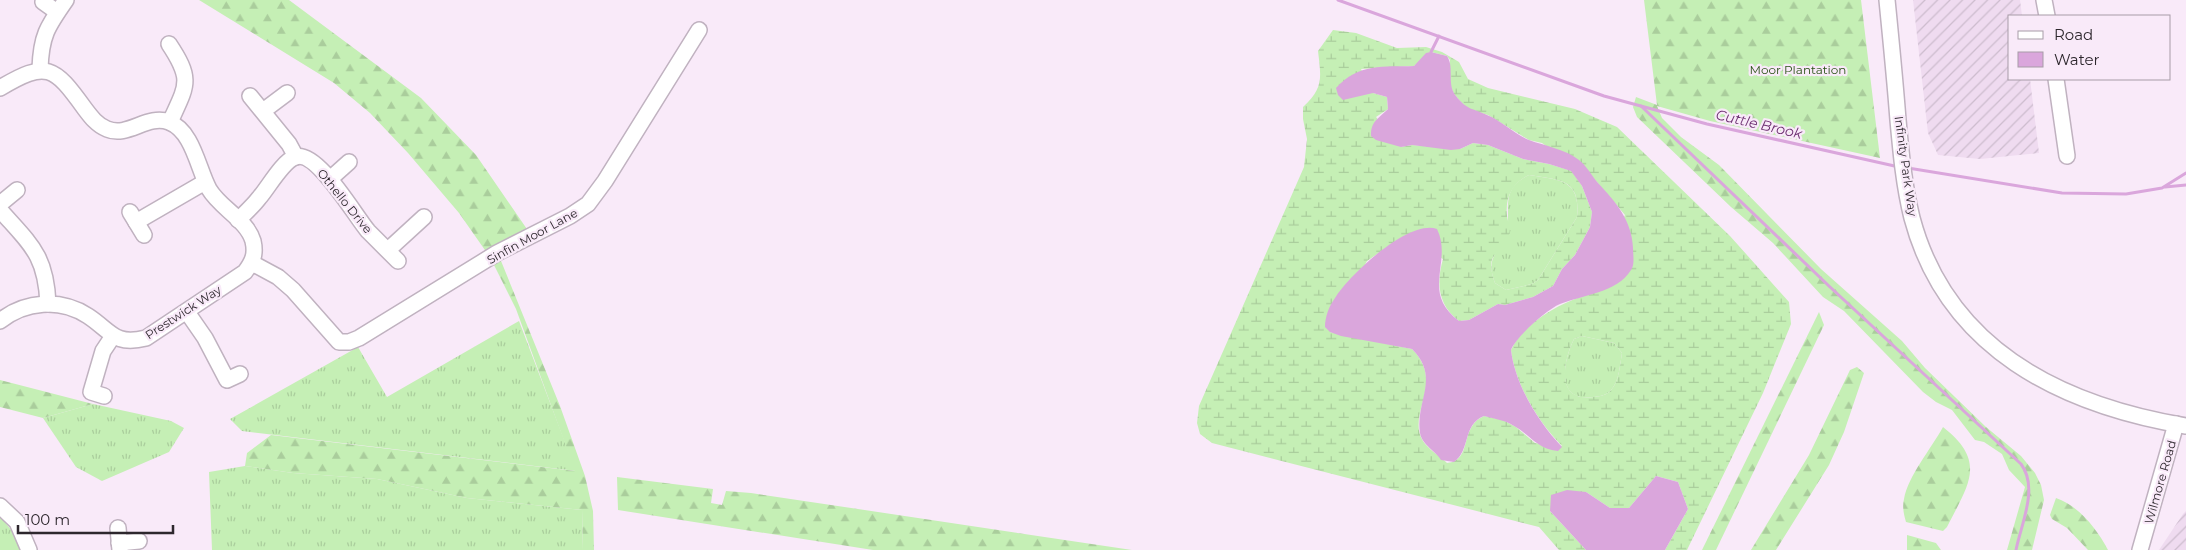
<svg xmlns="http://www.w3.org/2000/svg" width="2186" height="550" viewBox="0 0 2186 550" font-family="Montserrat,sans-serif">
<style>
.industrial{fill:url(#industrial-furrows)}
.grass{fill:url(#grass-tufts)}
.forest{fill:url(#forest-firs)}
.wetland{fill:url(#wetland-marsh);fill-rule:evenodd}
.water{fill:#daa6dc}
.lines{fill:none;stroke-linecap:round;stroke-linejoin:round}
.stream{stroke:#daa6dc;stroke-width:3}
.minor-casing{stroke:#c0b2c0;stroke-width:18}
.minor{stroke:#fff;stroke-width:15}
.labels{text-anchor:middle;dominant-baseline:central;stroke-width:4.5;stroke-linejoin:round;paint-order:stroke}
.park-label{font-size:12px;fill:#285014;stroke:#f9eaf9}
.street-label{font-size:12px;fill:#2d272d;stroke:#f9eaf9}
.water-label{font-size:14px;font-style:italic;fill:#6d3071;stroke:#f9eaf9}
</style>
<defs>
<pattern id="industrial-furrows" width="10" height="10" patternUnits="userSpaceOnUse" patternTransform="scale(1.25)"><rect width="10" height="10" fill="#efdbf0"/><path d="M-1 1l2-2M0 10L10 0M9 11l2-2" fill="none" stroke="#cdbcce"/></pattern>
<pattern id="grass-tufts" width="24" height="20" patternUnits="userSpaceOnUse" patternTransform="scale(1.25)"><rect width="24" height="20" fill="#c5efb5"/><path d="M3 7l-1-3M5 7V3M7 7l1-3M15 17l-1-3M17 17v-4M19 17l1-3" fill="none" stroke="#aacd9c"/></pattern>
<pattern id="forest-firs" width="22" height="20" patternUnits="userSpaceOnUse" patternTransform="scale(1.25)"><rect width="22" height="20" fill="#c5efb5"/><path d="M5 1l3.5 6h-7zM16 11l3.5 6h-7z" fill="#aacd9c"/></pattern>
<pattern id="wetland-marsh" width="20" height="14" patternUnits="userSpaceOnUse" patternTransform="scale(1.25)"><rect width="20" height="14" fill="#c5efb5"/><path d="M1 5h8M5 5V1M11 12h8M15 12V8" fill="none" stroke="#aacd9c"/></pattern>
</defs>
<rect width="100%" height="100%" fill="#f9eaf9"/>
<g class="industrial">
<polygon points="1913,0 2020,0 2022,16 2010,16 2010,79 2030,79 2039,153 1980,159 1938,155 1928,133"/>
<polygon points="2186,511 2186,550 2159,550 2183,514"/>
</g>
<g class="grass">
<path d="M1529 175C1558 180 1581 178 1577 217L1538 280 1532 284 1506 290 1495 283C1490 270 1489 259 1500 248 1503 244 1505 244 1506 239 1513 213 1497 190 1529 175Z"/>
<polygon points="519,321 576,471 242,431 230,419 358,347 387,397"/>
<path d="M1582 336 1614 343 1622 353C1620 364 1619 382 1611 390 1607 395 1601 396 1594 397 1555 403 1563 361 1574 339Z"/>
<polygon points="93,404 171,421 184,428 169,452 102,481 76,467 43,418"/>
<polygon points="245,466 293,473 377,479 467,498 582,510 583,550 212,550 209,472"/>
<polygon points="0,516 16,536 21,550 0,550"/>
</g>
<g class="forest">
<polygon points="199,0 289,0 421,98 476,155 531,235 487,253 459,213 408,153 370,113 334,83"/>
<polygon points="1644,0 1861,0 1880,158 1710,121 1657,106 1662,118 1681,137 1719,165 1821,269 1902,341 1925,368 1986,427 2021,456 2035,473 2041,485 2044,500 2032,550 2007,550 2025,487 2009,470 2002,454 1984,442 1975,440 1952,410 1936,402 1923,392 1844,311 1823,297 1773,243 1731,207 1637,117 1633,107 1636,97 1657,105"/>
<polygon points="499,256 560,406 585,476 593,511 594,550 583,550 582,510 467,498 377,479 293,473 245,466 247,453 271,435 575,471 516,309 493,263"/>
<polygon points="1819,312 1824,325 1716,550 1702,550"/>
<polygon points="1857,367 1864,373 1844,432 1829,465 1776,550 1751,550 1809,455 1850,370"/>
<polygon points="0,380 93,404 43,418 0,407"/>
<path d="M1943 427C1988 462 1968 485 1947 527L1943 531 1906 522C1904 515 1902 507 1904 499 1908 476 1931 449 1943 427Z"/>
<polygon points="617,477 713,489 711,503 722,505 726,491 751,493 1132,550 873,550 618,510"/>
<path d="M2056 498C2079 506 2097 529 2108 550H2088L2067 528 2052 519 2050 515Z"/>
<polygon points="1907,535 1936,543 1941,550 1907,550"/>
</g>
<path class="wetland" d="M1333 30 1356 33 1397 48 1426 47 1442 52 1459 62 1468 79 1488 88 1575 109 1617 127 1730 236 1789 302 1791 324 1763 393 1687 550H1665L1688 509 1678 482 1656 476 1629 508H1610L1586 492 1550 511 1586 550H1559L1539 527 1212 443 1200 434 1197 423 1199 406 1304 167 1307 139 1303 119V107C1324 88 1321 77 1318 51ZM1431 52 1447 56 1450 60V85L1454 94 1467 109 1488 115 1529 140 1542 143 1596 181 1625 215 1580 297C1555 306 1522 325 1511 350 1515 384 1538 422 1562 446L1535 443 1516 427 1503 420 1484 416C1459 426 1473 461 1447 463 1440 456 1428 449 1423 441 1406 414 1446 383 1412 349L1330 332 1367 261 1402 237 1443 259C1436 283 1438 305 1459 321L1469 320 1498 304 1505 305 1533 297 1553 286 1562 269 1575 255 1590 227 1592 212 1582 186 1572 171 1549 164 1523 159 1488 145 1473 143 1460 149 1412 145 1401 147 1376 117 1388 109 1387 97 1373 93 1361 69 1414 66ZM1529 175C1559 180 1581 178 1577 217L1538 280 1532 284 1506 290 1495 283C1483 248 1503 258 1509 235 1511 228 1508 223 1507 216 1505 198 1512 183 1529 175ZM1582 336 1614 343 1622 353C1620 364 1619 382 1611 390 1607 395 1601 396 1594 397 1555 403 1563 361 1574 339Z"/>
<g class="water">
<path d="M1431 52 1447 56C1455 68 1446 84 1456 96 1467 110 1472 108 1487 115 1502 121 1514 134 1529 140 1545 146 1565 149 1579 160 1586 165 1592 176 1598 183 1616 202 1632 221 1633 248 1633 255 1635 264 1631 270 1617 293 1582 295 1560 304 1546 310 1517 336 1511 350 1515 384 1538 422 1562 447L1558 451C1536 448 1532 436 1514 426 1505 420 1495 419 1484 416 1462 425 1471 450 1454 462L1441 460C1436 451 1422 445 1420 433 1415 401 1441 378 1412 349L1341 336 1330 332 1325 327C1325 317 1329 306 1335 298 1349 275 1409 219 1437 229 1453 262 1420 292 1459 321L1469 320 1498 304 1505 305 1533 297 1553 286 1562 269 1575 255 1590 227 1592 212 1582 186 1571 171 1549 164 1523 159 1488 145 1473 143 1460 149 1451 150 1412 145 1401 147 1376 140 1371 136C1370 122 1379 118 1388 109L1387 97 1373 93 1343 100 1338 95 1336 88C1358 63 1384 67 1414 66L1426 53Z"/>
<polygon points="1656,476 1678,482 1688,509 1665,550 1586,550 1550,511 1551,495 1567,490 1586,492 1610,508 1629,508"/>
</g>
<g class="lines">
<g class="stream">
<polyline points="1338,0 1604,96 1707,124 1899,167"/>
<polyline points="1431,52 1439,36"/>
<path d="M1641 106 1830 287 2021 464C2039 488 2021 524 2016 550"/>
<polyline points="1908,168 2062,193 2126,194 2162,188 2186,173"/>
<polyline points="2165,187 2186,185"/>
</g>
<g class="minor-casing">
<g id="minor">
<path d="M1887 0C1891 40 1895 80 1898 120 1901 153 1904 186 1912 218 1947 349 2061 405 2186 426"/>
<polyline points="2044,0 2047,16"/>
<polyline points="43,2 57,12"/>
<path d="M169 44C193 80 187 85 170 122"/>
<path d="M40 69C41 36 47 27 66 0"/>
<polyline points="2056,79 2067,156"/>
<path d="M0 88C47 60 54 66 85 109 91 117 97 125 107 129 128 138 147 114 169 122 193 131 198 169 209 189 220 208 247 220 253 241 256 254 253 261 245 272L146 338C114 346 111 331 88 316 60 298 25 301 0 321"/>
<polyline points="250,96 289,144 296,157"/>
<polyline points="263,111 287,93"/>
<polyline points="330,179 349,162"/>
<polyline points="0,204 17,190"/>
<path d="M0 210C31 245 46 255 48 304"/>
<polyline points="130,212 144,235"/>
<path d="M238 220C245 213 253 206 259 198 268 188 282 162 295 157 317 149 355 216 368 231 378 241 388 251 398 261"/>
<polyline points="136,222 205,182"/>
<polyline points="388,250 424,217"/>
<polyline points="252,263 278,277 293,290 339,342 349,342 359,338 497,253 570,216 588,204 605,181 699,30"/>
<polyline points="187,312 205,338 227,380 240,374"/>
<polyline points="104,396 91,392 103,351 113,336"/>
<polyline points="0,506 17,522 29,550"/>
<polyline points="118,528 120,550"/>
<polyline points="119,543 139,541"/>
<polyline points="2140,550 2176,424"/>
</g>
</g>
<use href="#minor" class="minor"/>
</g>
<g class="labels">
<g class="park-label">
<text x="1798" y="69">Moor Plantation</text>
</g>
<g class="street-label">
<text transform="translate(1906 166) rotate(82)">Infinity Park Way</text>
<text transform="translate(345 201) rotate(51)">Othello Drive</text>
<text transform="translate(532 236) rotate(-29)">Sinfin Moor Lane</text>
<text transform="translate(183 312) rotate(-33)">Prestwick Way</text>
<text transform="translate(2160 482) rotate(-74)">Wilmore Road</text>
</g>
<g class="water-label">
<text transform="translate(1759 124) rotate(13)">Cuttle Brook</text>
</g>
</g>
<rect x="2008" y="15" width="162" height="65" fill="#f9eaf9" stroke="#a79ca7"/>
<rect x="2018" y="31" width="25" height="8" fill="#ffffff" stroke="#a79ca7"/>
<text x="2054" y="40" font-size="15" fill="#2d272d">Road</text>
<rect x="2018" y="52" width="25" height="15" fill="#daa6dc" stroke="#a79ca7"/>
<text x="2054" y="65" font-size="15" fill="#2d272d">Water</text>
<path d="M18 525v8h155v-8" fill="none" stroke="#2d272d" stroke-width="2.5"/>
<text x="25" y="525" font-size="15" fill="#2d272d" stroke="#f9eaf9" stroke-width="4" paint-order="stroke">100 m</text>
</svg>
